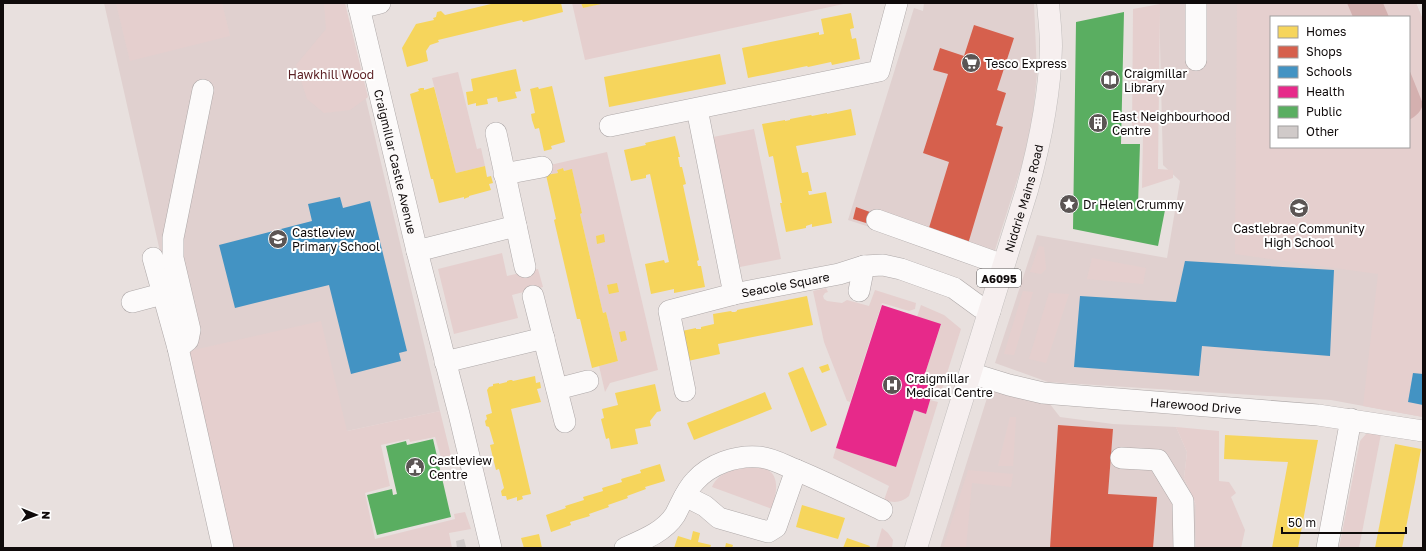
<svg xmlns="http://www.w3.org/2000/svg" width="1426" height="551" viewBox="0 0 1426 551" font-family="'Golos Text',sans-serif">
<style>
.built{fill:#e0d0cf;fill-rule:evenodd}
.green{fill:#e5cfce;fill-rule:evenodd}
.water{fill:#d4b0af}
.homes{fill:#f6d55c}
.shops{fill:#d6604d}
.schools{fill:#4393c3}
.health{fill:#e7298a}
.public{fill:#5aae61}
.building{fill:#d0cac9}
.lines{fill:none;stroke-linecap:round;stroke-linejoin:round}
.minor-casing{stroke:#aea8a8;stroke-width:22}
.major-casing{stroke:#c2bebd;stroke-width:23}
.minor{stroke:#fcfafa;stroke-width:21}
.major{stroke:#f6efef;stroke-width:22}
.labels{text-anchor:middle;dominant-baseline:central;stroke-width:4;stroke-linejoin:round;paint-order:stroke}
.shield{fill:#fff;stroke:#575454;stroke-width:1}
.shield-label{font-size:11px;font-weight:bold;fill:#0f0a0a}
.poi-label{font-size:12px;fill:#0f0a0a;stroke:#fff;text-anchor:start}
.park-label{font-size:12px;fill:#5d2226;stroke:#fff}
.street-label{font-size:12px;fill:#0f0a0a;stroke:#fff}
</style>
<rect width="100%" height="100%" fill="#e8e0de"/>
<g class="built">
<polygon points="104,3 343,3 440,411 347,431 185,352 170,296"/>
<polygon points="924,3 1034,3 1037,74 1031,136 990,266 848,220 914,8 923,11"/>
<path d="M1159 3H1416L1423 20V417L1331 400 1048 382 995 363 1037 235 1167 258 1180 181 1163 165ZM1271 17H1409V147H1271Z"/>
<polygon points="992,382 1046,399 1060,417 1113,424 1176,427 1187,452 1184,478 1196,505 1196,548 940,548"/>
</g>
<g class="green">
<polygon points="116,3 222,3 230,36 130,61"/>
<polygon points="324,3 345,3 368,97 350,110 324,113 307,99 296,65 326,29"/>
<polygon points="572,3 581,3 583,8 603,3 848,3 585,60"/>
<path d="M1237 3H1416L1423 20V417L1363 406 1378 274 1235 254ZM1271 17H1409V147H1271Z"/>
<polygon points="1160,4 1158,169 1173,170 1173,178 1142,188 1143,136 1132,135 1133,9"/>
<polygon points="458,72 477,149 481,148 485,166 456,173 432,78"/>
<polygon points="754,129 781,259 740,267 713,137"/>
<polygon points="607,152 658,370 610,383 605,392 599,366 618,361 606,312 603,313 582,222 580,214 582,213 572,170 564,171 563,168 557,170 558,173 552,174 550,165"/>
<polygon points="1039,246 1044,247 1046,269 1041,274 1030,272"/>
<polygon points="502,253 507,276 538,269 543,287 512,295 518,318 454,334 438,269"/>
<polygon points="1092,258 1146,268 1143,284 1087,279"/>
<polygon points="826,288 828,292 825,293 823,296 824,299 827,301 842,303 847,300 869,306 875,290 916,303 915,309 909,311 882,303 850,402 847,401 824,342 813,291"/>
<polygon points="1023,291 1033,292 1014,355 1004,354"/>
<polygon points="1049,293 1069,294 1046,363 1029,359"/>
<polygon points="921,305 944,315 961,329 942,389 922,383 941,325 917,317"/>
<polygon points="321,321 347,431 440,411 451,456 441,458 435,437 410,442 409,439 381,445 390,486 365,493 375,539 455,519 454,514 465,512 471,529 449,533 452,548 230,548 185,352"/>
<path d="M930 400 938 402 909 496C901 503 894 503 884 500L889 486 833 458 836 448 896 467 914 410 926 414Z"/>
<polygon points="1010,417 1016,417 1013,466 998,466"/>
<polygon points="1176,427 1219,431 1219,481 1229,482 1236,493 1231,497 1245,530 1241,548 1196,548 1196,505 1184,478 1187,452"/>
<polygon points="1371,432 1381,434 1359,548 1339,548 1360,441 1366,434"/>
<path d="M757 467C760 468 764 468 766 469 782 476 775 497 772 509L712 487C719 470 740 468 757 467Z"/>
<polygon points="968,470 1013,474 1011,487 972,483 966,548 943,548"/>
<polygon points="882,528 888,533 893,540 892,548 876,548"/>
</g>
<g class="water">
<polygon points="1347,3 1383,3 1389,17 1353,17"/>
<path d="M1409 69 1423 104C1421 112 1416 116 1409 120Z"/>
</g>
<g class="homes">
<polygon points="495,3 561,3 563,12 523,22 522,20 438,40 439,42 430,45 426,51 428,61 407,67 402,48 416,24 434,20 433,18 436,17 437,12 441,11 445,15"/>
<polygon points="581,3 601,3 601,4 583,8"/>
<polygon points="851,13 854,28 850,29 852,39 856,38 860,59 832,65 831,62 808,67 807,66 748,78 742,48 819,32 819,35 824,34 821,19"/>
<polygon points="720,54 726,84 609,107 604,77"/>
<polygon points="516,69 521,91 515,92 517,98 498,102 497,97 487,99 488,104 476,106 476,103 468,105 466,92 473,91 471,79"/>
<polygon points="552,86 565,142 551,146 552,149 544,151 539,128 535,129 532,120 531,114 535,113 530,89 538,87 539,89"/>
<polygon points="434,87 456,173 485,166 487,177 491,176 493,183 489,184 491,190 469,196 469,197 466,198 464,199 464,197 439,203 433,179 431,179 410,94 419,91 418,89 421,88 424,88 424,90"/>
<polygon points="851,109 856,135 796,146 802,173 808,172 812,191 808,191 809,195 826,192 832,223 812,227 812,224 806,226 806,228 786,232 780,203 782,203 773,156 769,157 762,124 785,120 785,121 790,120 790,119 811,115 812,116 827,113 827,114"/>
<polygon points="675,136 680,157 678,157 680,167 682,167 686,184 683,185 699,260 697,261 698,266 701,266 705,287 674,293 674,289 651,294 645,264 664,260 665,263 669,262 650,174 646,175 646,178 631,181 624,150 646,145 645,143"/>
<polygon points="563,168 564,171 572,169 582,213 580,214 582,222 603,313 606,312 618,361 592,368 580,319 577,319 554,220 556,219 546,175 558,173 557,170"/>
<polygon points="604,234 605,242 597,244 596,236"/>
<polygon points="617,283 619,292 609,294 607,285"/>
<polygon points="807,296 813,325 718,344 720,354 688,361 682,331 696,328 696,329 701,329 701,327 714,324 713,314 731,311 732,312 735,312 737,311 737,310"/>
<polygon points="625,331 627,340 621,342 619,332"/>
<polygon points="828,364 830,370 822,373 819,367"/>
<polygon points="803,367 827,425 811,432 788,373"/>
<polygon points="535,376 536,383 540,382 541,388 537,389 541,402 511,409 531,494 522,496 523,499 517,501 517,497 507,500 506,496 502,496 501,491 504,488 499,469 496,470 493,458 490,445 494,444 489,427 486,426 485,421 487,419 486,415 492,413 487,390 489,387 493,386 493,384 499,383 499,384 507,382 507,381 510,380 512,380 513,381"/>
<polygon points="655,384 661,411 657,412 650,421 651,426 635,429 638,444 611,449 609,438 606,439 601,419 604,418 602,409 618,405 615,393"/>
<polygon points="765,392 772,409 694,440 687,423"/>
<polygon points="1225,435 1318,440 1298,548 1272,548 1288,462 1224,459"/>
<polygon points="1395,444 1421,449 1415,482 1402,548 1375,548"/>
<polygon points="660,464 665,481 645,487 646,489 627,496 628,498 608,505 609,507 589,514 590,516 570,522 571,525 551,532 546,515 566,508 565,506 584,500 583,497 603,491 602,488 622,482 621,479 641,473 640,470"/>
<polygon points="802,505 845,518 838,539 796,527"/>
<polygon points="693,531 700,533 698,542 711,545 710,548 674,548 678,536 691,540"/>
<polygon points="539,534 542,548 524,548 521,538"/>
<polygon points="847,538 870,546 869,548 843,548"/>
<polygon points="726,543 733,545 732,548 725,548"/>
</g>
<g class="shops">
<polygon points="974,25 1014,38 997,90 1006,93 996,125 1003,127 968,244 928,231 949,162 923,153 948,74 933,70 940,48 964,56"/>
<polygon points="856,207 870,212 866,223 853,219"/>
<polygon points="1058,425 1113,429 1108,494 1157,497 1153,548 1050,548"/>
</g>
<g class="schools">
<polygon points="340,197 343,208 370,201 407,351 399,353 401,361 351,374 329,285 235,308 219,245 312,221 308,204"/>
<polygon points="1185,261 1334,270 1330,356 1202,346 1199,376 1074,367 1080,296 1176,302"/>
<polygon points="1413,373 1423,374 1423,405 1408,402"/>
</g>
<polygon class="health" points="882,305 941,324 922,383 935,387 931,397 926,414 914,410 896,467 836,448"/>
<g class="public">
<polygon points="1124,12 1121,144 1140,144 1138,205 1165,210 1158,246 1073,229 1076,22"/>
<polygon points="433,439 451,517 377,535 367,495 392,489 393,495 397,494 386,446 406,441 407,445"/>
</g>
<polygon class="building" points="464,539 466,547 457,548 456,541"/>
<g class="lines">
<g class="minor-casing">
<g id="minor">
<path id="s1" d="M358 3 417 251 459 414 491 548"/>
<polyline points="359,8 380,3"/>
<polyline points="1196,60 1196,3"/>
<polyline points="697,109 734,294"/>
<polyline points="610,126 879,71 897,3"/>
<polyline points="496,133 525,267"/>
<polyline points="504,174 542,167"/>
<polyline points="877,220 1003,265"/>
<polyline points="417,251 516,226"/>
<polyline points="153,258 178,348 223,548"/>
<polyline points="859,291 864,266"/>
<polyline points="533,296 565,422"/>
<polyline points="132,302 162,294"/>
<polyline points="178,348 188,340 190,330 173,258 173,238 203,90"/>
<polyline points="445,362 544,338"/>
<path id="s2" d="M970 373 1009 385 1043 393 1318 415 1423 431"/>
<polyline points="557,389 588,381"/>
<path id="s3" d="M685 391 669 311 734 294 839 274 864 266 883 265 901 269 954 288 980 307 990 311"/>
<polyline points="1121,458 1158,460 1183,501 1184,548"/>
<polyline points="685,496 705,506 719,518 768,532 776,527 796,470"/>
<path d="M625 548C643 540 664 532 675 515 681 504 686 490 695 481 710 464 736 455 759 457 772 458 784 465 796 470 825 482 853 496 882 510"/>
<polyline points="1327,548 1351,419"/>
</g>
</g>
<g class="major-casing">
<g id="major">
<path id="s4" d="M916 548 1027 190C1040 143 1050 95 1051 46 1051 32 1049 17 1048 3"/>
</g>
</g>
<use href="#minor" class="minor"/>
<use href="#major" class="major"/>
</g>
<defs>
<g id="supermarket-disc" transform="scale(1)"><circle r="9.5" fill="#5b5554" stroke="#fff"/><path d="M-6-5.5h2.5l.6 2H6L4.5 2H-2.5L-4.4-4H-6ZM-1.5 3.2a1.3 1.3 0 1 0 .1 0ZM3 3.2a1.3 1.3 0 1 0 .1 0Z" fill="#fff"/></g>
<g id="library-disc" transform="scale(1)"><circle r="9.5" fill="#5b5554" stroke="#fff"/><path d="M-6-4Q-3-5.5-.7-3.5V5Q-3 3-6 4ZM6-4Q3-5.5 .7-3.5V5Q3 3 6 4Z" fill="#fff"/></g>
<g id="building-disc" transform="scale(1)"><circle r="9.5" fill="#5b5554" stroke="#fff"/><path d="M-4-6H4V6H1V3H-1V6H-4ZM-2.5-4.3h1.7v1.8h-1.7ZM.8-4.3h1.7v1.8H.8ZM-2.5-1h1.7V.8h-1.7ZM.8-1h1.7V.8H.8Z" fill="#fff"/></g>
<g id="sight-disc" transform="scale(1)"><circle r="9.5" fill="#5b5554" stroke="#fff"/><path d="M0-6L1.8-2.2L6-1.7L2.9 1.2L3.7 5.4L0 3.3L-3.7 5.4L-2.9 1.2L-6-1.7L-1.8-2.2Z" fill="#fff"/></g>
<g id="school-disc" transform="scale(1)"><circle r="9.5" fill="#5b5554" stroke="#fff"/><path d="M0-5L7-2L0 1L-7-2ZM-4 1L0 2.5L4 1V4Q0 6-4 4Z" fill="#fff"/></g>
<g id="hospital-disc" transform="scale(1)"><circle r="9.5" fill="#5b5554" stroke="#fff"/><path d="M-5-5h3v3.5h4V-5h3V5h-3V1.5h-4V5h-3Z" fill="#fff"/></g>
<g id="civic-disc" transform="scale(1)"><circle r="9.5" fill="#5b5554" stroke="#fff"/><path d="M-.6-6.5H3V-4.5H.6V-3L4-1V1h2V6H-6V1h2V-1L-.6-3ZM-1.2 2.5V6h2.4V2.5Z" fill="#fff"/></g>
</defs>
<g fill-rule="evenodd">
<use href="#supermarket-disc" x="971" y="63"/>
<use href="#library-disc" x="1110" y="80"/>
<use href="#building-disc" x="1098" y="123"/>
<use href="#sight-disc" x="1069" y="204"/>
<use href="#school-disc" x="1299" y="208"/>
<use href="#school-disc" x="278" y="239"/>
<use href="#hospital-disc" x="892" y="385"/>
<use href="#civic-disc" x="415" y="467"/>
</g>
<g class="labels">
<rect class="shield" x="977" y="269" width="44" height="18" rx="3"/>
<g class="shield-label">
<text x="999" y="278">A6095</text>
</g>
<g class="poi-label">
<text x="985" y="63">Tesco Express</text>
<text x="1124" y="73">Craigmillar<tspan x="1124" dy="14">Library</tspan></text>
<text x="1112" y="116">East Neighbourhood<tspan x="1112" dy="14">Centre</tspan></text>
<text x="1083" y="204">Dr Helen Crummy</text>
<text x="1299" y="228" text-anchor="middle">Castlebrae Community<tspan x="1299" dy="14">High School</tspan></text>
<text x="292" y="232">Castleview<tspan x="292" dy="14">Primary School</tspan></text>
<text x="906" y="378">Craigmillar<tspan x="906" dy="14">Medical Centre</tspan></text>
<text x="429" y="460">Castleview<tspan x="429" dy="14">Centre</tspan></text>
</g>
<g class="park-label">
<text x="331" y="74">Hawkhill Wood</text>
</g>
<g class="street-label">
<text stroke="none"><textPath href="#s1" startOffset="163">Craigmillar Castle Avenue</textPath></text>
<text stroke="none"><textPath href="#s4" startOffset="366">Niddrie Mains Road</textPath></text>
<text stroke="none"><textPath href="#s3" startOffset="201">Seacole Square</textPath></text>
<text stroke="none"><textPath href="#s2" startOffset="229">Harewood Drive</textPath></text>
</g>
</g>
<rect width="1426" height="551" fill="none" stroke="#0f0a0a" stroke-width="8"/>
<rect x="1270" y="16" width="140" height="132" fill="#ffffff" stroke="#9f9d9d"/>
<rect x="1278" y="26" width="20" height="12" fill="#f6d55c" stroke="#9f9d9d"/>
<text x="1306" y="36" font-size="12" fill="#0f0a0a">Homes</text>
<rect x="1278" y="46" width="20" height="12" fill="#d6604d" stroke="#9f9d9d"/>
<text x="1306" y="56" font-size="12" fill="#0f0a0a">Shops</text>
<rect x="1278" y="66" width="20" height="12" fill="#4393c3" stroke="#9f9d9d"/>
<text x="1306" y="76" font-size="12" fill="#0f0a0a">Schools</text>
<rect x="1278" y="86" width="20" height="12" fill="#e7298a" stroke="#9f9d9d"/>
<text x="1306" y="96" font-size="12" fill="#0f0a0a">Health</text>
<rect x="1278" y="106" width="20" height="12" fill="#5aae61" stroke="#9f9d9d"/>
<text x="1306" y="116" font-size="12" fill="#0f0a0a">Public</text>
<rect x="1278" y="126" width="20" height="12" fill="#d0cac9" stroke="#9f9d9d"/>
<text x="1306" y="136" font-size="12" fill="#0f0a0a">Other</text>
<g transform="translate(36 515) rotate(91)" stroke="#ffffff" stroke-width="3" paint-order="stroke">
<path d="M0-3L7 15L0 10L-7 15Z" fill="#0f0a0a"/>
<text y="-6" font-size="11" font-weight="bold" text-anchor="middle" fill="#0f0a0a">N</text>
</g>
<path d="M1282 527v6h124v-6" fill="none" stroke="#0f0a0a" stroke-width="2"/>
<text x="1288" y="527" font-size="12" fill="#0f0a0a" stroke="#ffffff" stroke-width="3" paint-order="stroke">50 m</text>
</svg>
